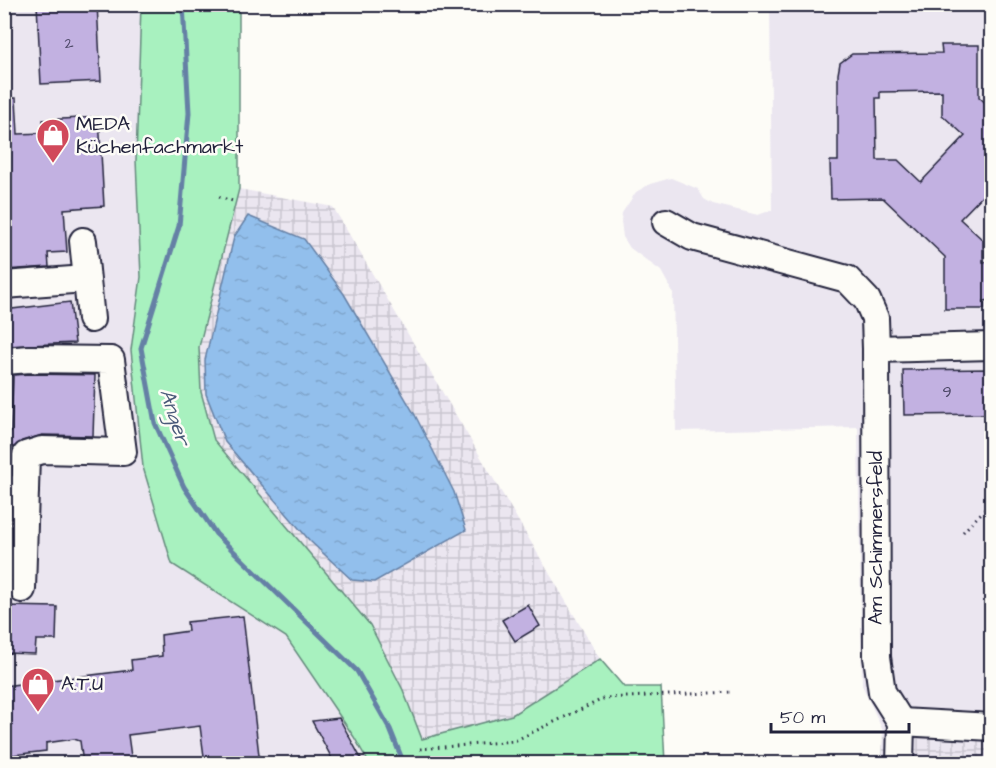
<svg xmlns="http://www.w3.org/2000/svg" width="996" height="768" viewBox="0 0 996 768" font-family="'Architects Daughter',sans-serif">
<style>
.built{fill:#ebe6f0}
.industrial{fill:url(#industrial-grid)}
.grass{fill:#a8f1bf;stroke:#658a7d;stroke-width:1.5}
.water{fill:url(#water-ripples);stroke:#6580a5;stroke-width:1.5}
.lines{fill:none;stroke-linecap:round;stroke-linejoin:round}
.stream{stroke:#6580a5;stroke-width:5}
.building{fill:#c2b1e1;stroke:#22223b;stroke-width:1.5;fill-rule:evenodd}
.minor-casing{stroke:#22223b;stroke-width:30}
.path{stroke:#22223b;stroke-width:3;stroke-dasharray:1.5 4.5;stroke-linecap:butt}
.minor{stroke:#fdfcf7;stroke-width:26}
.labels{text-anchor:middle;dominant-baseline:central;stroke-width:5;stroke-linejoin:round;paint-order:stroke}
.number-label{font-size:16px;fill:#4a4664}
.poi-label{font-size:20px;fill:#22223b;stroke:#fdfcf7;text-anchor:start}
.street-label{font-size:20px;fill:#22223b;stroke:#fdfcf7}
.water-label{font-size:21px;font-style:italic;fill:#495979;stroke:#fdfcf7}
</style>
<defs>
<pattern id="industrial-grid" width="8" height="8" patternUnits="userSpaceOnUse" patternTransform="scale(1.5)"><rect width="8" height="8" fill="#ebe6f0"/><path d="M0 4h8M4 0v8" fill="none" stroke="#c9c5cf"/></pattern>
<pattern id="water-ripples" width="26" height="14" patternUnits="userSpaceOnUse" patternTransform="scale(1.5)"><rect width="26" height="14" fill="#92bfec"/><path d="M2 4q2-2 4 0t4 0M15 11q2-2 4 0t4 0" fill="none" stroke="#7ea4cb"/></pattern>
</defs>
<rect width="100%" height="100%" fill="#fdfcf7"/>
<filter id="ink" filterUnits="userSpaceOnUse"><feTurbulence type="fractalNoise" baseFrequency=".0167" numOctaves="2"/><feDisplacementMap in="SourceGraphic" scale="12" xChannelSelector="R" yChannelSelector="G"/><feConvolveMatrix kernelMatrix="1 2 1 2 8 2 1 2 1" color-interpolation-filters="sRGB"/></filter>
<g filter="url(#ink)">
<g class="built">
<polygon points="955,4 991,10 991,730 883,731 862,685 858,427 676,431 673,293 661,271 630,248 623,237 621,221 622,213 636,192 650,184 671,178 698,189 704,199 713,204 758,215 772,210 770,5"/>
<polygon points="4,5 141,5 136,160 141,277 131,350 143,467 172,564 286,637 354,737 369,763 5,763"/>
</g>
<g class="industrial">
<polygon points="239,189 333,207 600,659 512,715 422,739 403,690 370,625 214,440 201,392 199,347"/>
<polygon points="991,730 991,763 882,764 883,731"/>
</g>
<polygon class="grass" points="141,5 239,5 239,189 199,347 201,392 214,440 370,625 403,690 422,739 512,715 600,659 624,687 661,687 665,763 369,763 354,737 286,637 172,564 143,467 131,350 141,277 136,160"/>
<polygon class="water" points="248,216 304,239 344,294 415,415 454,492 466,530 374,582 352,580 310,541 225,442 206,394 205,360 234,237"/>
<g class="lines">
<polyline class="stream" points="183,4 189,113 179,226 141,348 155,423 184,487 216,534 357,671 390,729 404,764"/>
</g>
<g class="building">
<polygon points="37,4 97,4 101,81 41,84"/>
<path d="M941 45H979V97L992 109V186L960 219 983 240V262H992V300L984 301V309H945V257L883 198 831 199 830 161H838V74L840 63 852 54 942 53ZM942 91V115L965 136 921 182 898 160H877L876 98H880V92Z"/>
<polygon points="4,98 16,98 18,134 44,133 43,120 99,117 104,206 64,209 67,252 48,253 49,267 4,270"/>
<polygon points="70,302 75,343 6,346 4,310"/>
<polygon points="992,369 992,414 904,415 903,370"/>
<polygon points="30,374 95,375 93,436 42,435 22,441 14,447 4,446 4,431 11,432 13,375"/>
<polygon points="528,605 540,626 515,641 502,620"/>
<polygon points="4,606 57,607 56,640 36,640 35,654 4,653"/>
<polygon points="243,616 260,764 205,764 200,726 128,735 132,764 83,764 80,741 74,739 46,743 46,751 4,756 4,686 132,670 131,660 162,656 161,635 188,631 187,622"/>
<polygon points="339,718 364,764 335,764 312,721"/>
</g>
<g class="lines">
<g class="minor-casing">
<g id="minor">
<polyline points="666,222 692,237 847,279 867,300 875,318 876,349"/>
<polyline points="83,241 91,319"/>
<polyline points="4,285 86,279"/>
<polyline points="4,361 30,359 111,360 123,452 42,450 26,455 25,490 4,489"/>
<polyline points="22,589 25,490"/>
<polyline points="901,722 992,727"/>
<polyline points="900,764 901,722 882,692 877,657 876,349 992,346"/>
</g>
</g>
<g class="path">
<polyline points="219,197 236,202"/>
<polyline points="963,532 992,502"/>
<polyline points="420,749 514,741 605,698 732,692"/>
</g>
<use href="#minor" class="minor"/>
</g>
</g>
<defs>
<g id="shop-pin" transform="scale(1.725)"><path d="M0 17L-7.5 6A9.5 9.5 0 1 1 7.5 6Z" fill="#d1495b" stroke="#fdfcf7"/><path d="M-5-2.5h2.3a2.7 3.5 0 0 1 5.4 0H5L5.5 6h-11ZM-1.5-2.5h3a1.5 2.3 0 0 0-3 0Z" fill="#fff"/></g>
</defs>
<g fill-rule="evenodd">
<use href="#shop-pin" x="53" y="135"/>
<use href="#shop-pin" x="38" y="684"/>
</g>
<g class="labels">
<g class="number-label">
<text x="69" y="43">2</text>
<text x="947" y="392">9</text>
</g>
<g class="poi-label">
<text x="76" y="124">MEDA<tspan x="76" dy="23">Küchenfachmarkt</tspan></text>
<text x="61" y="684">A.T.U</text>
</g>
<g class="street-label">
<text transform="translate(876 538) rotate(-90)">Am Schimmersfeld</text>
</g>
<g class="water-label">
<text transform="translate(175 417) rotate(72)">Anger</text>
</g>
</g>
<rect width="996" height="768" fill="none" stroke="#fdfcf7" stroke-width="24"/>
<rect x="12" y="12" width="972" height="744" fill="none" stroke="#22223b" stroke-width="2" filter="url(#ink)"/>
<path d="M771 723v9h138v-9" fill="none" stroke="#22223b" stroke-width="3"/>
<text x="780" y="723" font-size="18" fill="#22223b" stroke="#fdfcf7" stroke-width="4.5" paint-order="stroke">50 m</text>
</svg>
